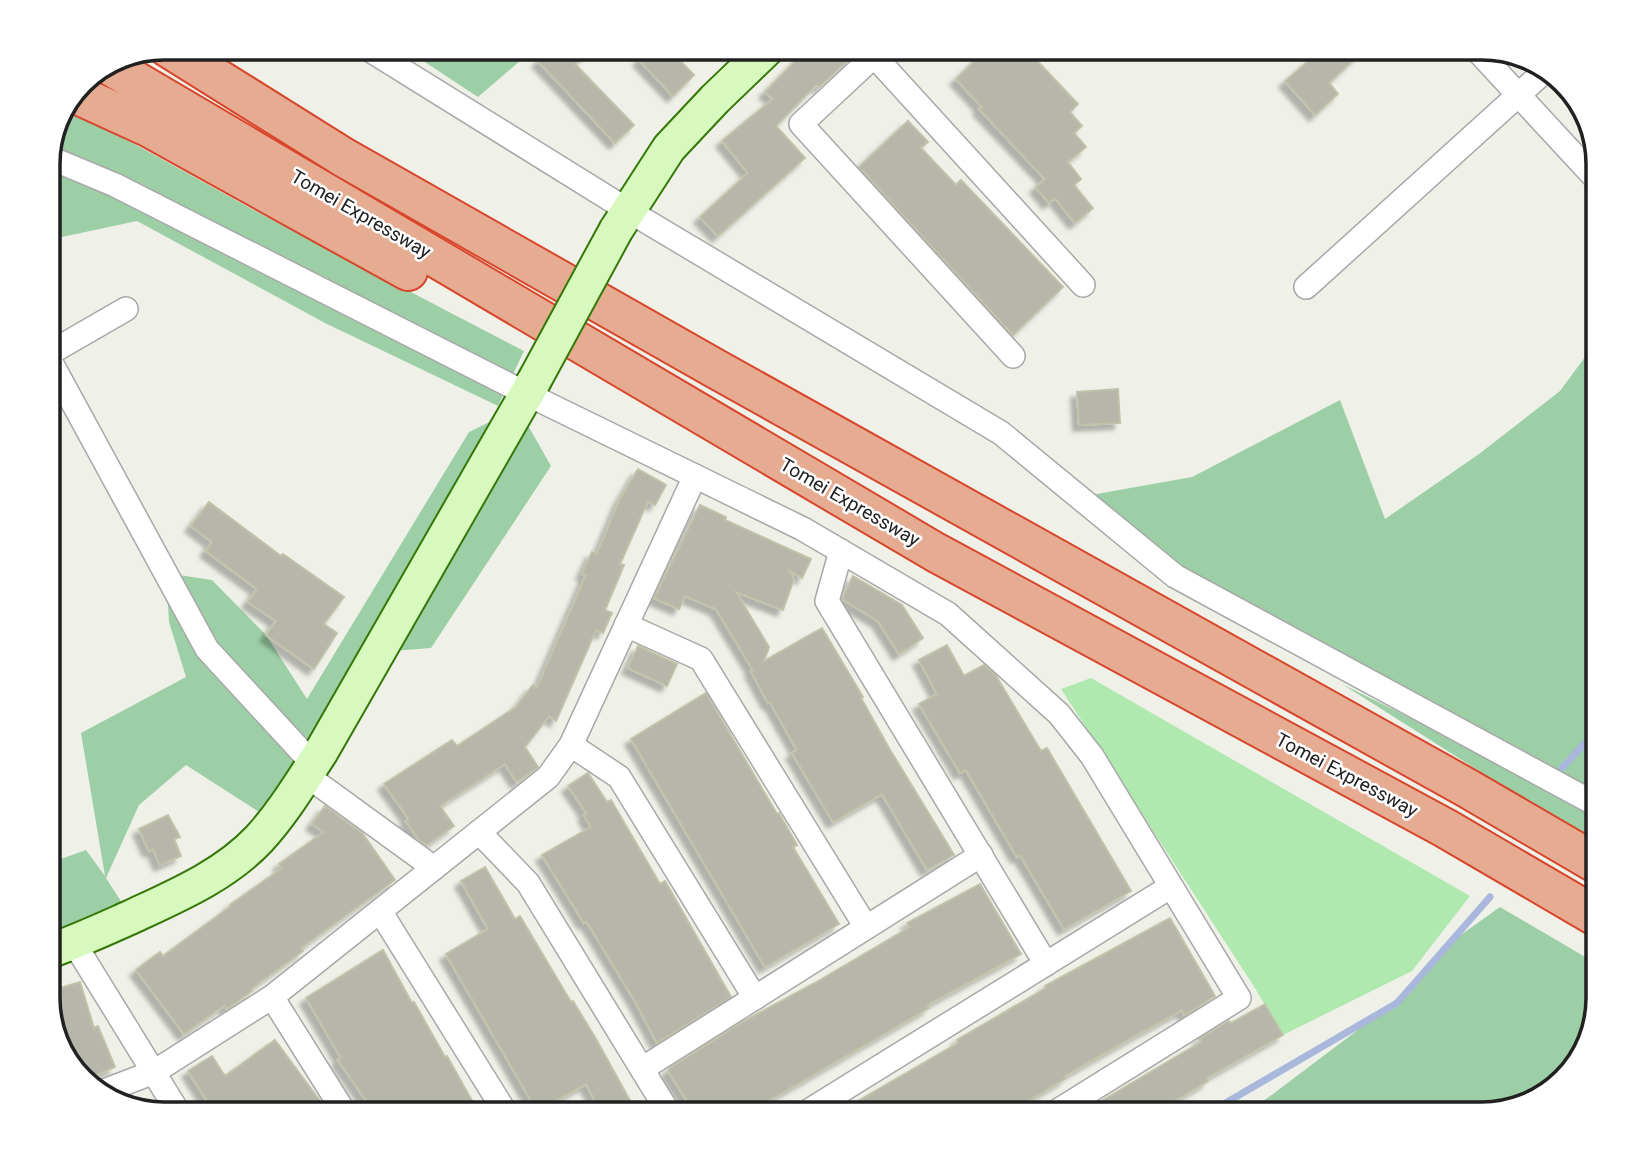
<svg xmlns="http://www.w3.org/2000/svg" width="1646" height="1162" viewBox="0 0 1646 1162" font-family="Roboto,sans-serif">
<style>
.grass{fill:#afe9b0}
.forest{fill:#9dcfa7}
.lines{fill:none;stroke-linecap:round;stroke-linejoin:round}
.stream{stroke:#a9b7dd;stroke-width:7}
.building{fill:#b7b6aa;stroke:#c2c1aa;stroke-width:2;filter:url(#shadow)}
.street-casing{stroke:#a8a8a8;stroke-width:26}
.secondary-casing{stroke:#347807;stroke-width:37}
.highway-casing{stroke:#d8462b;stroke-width:42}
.street{stroke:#fff;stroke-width:23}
.secondary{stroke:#d8f9be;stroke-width:33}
.highway{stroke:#e6ac92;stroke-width:38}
.secondary-bridge-casing{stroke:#347807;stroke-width:37;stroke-linecap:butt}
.secondary-bridge{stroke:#d8f9be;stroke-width:33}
.labels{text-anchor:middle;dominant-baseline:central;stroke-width:5;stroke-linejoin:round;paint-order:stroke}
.street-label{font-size:19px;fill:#212121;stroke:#fff}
.rim{fill:none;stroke:#212121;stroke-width:3.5}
</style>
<defs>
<filter id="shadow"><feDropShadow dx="-6" dy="6" stdDeviation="2" flood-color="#0004"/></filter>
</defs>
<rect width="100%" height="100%" fill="#eff1e8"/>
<polygon class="grass" points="1091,678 1470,896 1412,971 1283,1035 1253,985 1061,689"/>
<g class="forest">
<polygon points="402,47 536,47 478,97"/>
<polygon points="71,109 263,215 524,351 498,406 325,323 137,221 48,240 48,156"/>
<polygon points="1599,346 1599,806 1169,571 1091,495 1192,477 1340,400 1385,519 1479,454 1560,391 1588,353"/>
<polygon points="518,408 551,466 431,648 378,652 297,814 259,812 186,765 139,805 106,878 131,917 47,950 47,864 86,850 105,876 81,733 186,677 169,622 166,573 212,580 266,635 307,699 469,432"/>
<polygon points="1342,684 1599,812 1599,841 1487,776"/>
<polygon points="1500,907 1599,965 1599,999 1575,1069 1534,1103 1482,1115 1245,1115 1404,995 1451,942"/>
</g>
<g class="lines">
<g class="stream">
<polyline points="1562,768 1599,728"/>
<polyline points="1205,1115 1397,1003 1490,897"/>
</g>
</g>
<g class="building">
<polygon points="555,47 595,47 575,64 634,125 615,143 538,61"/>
<polygon points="652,47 667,47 694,75 673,96 639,60"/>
<polygon points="809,47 842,47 851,58 819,87 817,84 776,126 805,158 718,236 700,217 748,173 722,141 773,99 765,92"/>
<polygon points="989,47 1024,47 1078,104 1070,112 1082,126 1074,133 1086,147 1068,162 1081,179 1074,185 1093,208 1075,223 1055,198 1049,203 1036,187 1045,179 979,109 982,107 956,79"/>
<polygon points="1325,47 1367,47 1329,83 1338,94 1315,115 1285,81"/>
<polygon points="908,121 928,142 921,148 956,185 961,180 1063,287 1013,335 859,167"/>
<polygon points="1118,389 1120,423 1079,425 1077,392"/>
<polygon points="638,469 666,485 655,505 648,501 620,564 624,565 605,610 612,613 603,633 596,630 556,721 549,716 525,747 538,767 517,782 505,764 440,806 454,826 427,845 419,840 406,821 409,819 384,784 452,740 457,746 516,707 533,685 537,688 586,575 582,574 592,552 597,554 620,499"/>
<polygon points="209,502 281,556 283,554 344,597 324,624 337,633 314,669 266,635 276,621 248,602 257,589 206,551 212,542 191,526"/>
<polygon points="700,505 726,517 725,520 811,559 802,578 789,570 794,579 783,610 736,592 769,647 764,661 822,628 863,697 861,698 889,748 954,855 927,870 882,794 833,822 792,753 797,750 770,702 768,703 751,671 753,670 716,609 685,596 679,609 654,598"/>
<polygon points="853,576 902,605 923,638 899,654 878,621 842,599"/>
<polygon points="947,645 964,676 984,665 996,676 1041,751 1047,748 1131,891 1064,929 1020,855 1017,857 966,770 960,773 919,704 937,694 919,660"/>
<polygon points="638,646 677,664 667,686 628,668"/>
<polygon points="706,693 777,814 779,813 797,845 793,847 839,924 765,967 631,739"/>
<polygon points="588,773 607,802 611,800 660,884 665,881 731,997 657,1043 636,1003 587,922 584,923 542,855 591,827 584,815 587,814 568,786"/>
<polygon points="325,806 363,834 395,880 301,948 303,951 251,989 252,991 227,1009 225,1005 184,1034 136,970 160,952 163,956 231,906 230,905 282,868 279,864 324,832 312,824"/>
<polygon points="168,815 180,837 174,839 181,856 160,865 153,849 149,851 139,829"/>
<polygon points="485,867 515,919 520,916 571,1002 573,1001 596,1039 638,1115 603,1115 586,1084 537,1111 446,954 488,929 461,881"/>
<polygon points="980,884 1021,954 927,1005 929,1008 744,1115 696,1115 668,1071 670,1068 744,1021 815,983 910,927 907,923"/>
<polygon points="1170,918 1215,996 1185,1015 1182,1010 1140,1033 1065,1076 1066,1078 1005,1115 866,1115 858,1101 958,1043 957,1040 1046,988 1045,986"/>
<polygon points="383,950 412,1003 414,1002 445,1057 447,1056 480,1115 453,1115 446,1103 434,1109 432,1105 415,1115 376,1115 338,1060 341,1058 306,998"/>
<polygon points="80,982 94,1028 98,1026 115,1067 84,1080 55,1012 50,1014 47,1005 47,992"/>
<polygon points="1265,1004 1283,1035 1207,1078 1208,1081 1168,1105 1151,1115 1078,1115 1201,1042 1199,1039 1229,1021 1231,1023"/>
<polygon points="275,1040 323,1105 309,1115 216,1115 188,1071 212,1056 225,1076"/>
</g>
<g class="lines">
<g class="street-casing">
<g id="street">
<polyline points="365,47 629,211 1001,433 1175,576 1599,806"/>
<polyline points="866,47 1083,285"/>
<polyline points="1474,47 1599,182"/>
<polyline points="874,56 801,124 1013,356"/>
<polyline points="48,157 115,185 525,393 803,529 948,614 1059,714 1092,756 1239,998 1051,1115"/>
<polyline points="1306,287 1547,69"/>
<polyline points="48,354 126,309"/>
<polyline points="48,357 207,649 313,764"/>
<polyline points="841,551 827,601 1046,964"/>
<polyline points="626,625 701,659 866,927"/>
<polyline points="571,745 619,777 755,998"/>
<polyline points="306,775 434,868"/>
<polyline points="479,832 528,883 670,1115"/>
<polyline points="380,911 507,1115"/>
<polyline points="74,943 180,1115"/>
<polyline points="272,997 346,1115"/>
<polyline points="642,1069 981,855"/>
<polyline points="99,1093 154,1072 272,997 548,777 571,745 695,476"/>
<polyline points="802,1115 1170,887"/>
</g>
</g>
<g class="secondary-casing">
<g id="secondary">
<polyline points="616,230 669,148 715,99 769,47"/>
<path d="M47 952C76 942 104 929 131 917 176 896 224 876 259 839 283 813 302 781 321 752L534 381"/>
</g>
</g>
<g class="highway-casing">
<g id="highway">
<polyline points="167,47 343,157 716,369 1467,788 1599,865"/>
<polyline points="112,67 935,552 1445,828 1599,918"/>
<polyline points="78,95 148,127 408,271"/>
</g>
</g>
<use href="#street" class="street"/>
<use href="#secondary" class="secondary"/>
<use href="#highway" class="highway"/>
<g class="secondary-bridge-casing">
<polyline id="secondary-bridge" points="534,381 616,230"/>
</g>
<use href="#secondary-bridge" class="secondary-bridge"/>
</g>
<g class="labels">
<g class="street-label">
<text transform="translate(361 214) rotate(30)">Tomei Expressway</text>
<text transform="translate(850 502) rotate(30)">Tomei Expressway</text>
<text transform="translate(1347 775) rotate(28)">Tomei Expressway</text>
</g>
</g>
<path d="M0 0H1646V1162H0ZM164 60H1482A104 104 0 0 1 1586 164V998A104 104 0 0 1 1482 1102H164A104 104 0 0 1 60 998V164A104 104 0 0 1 164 60Z" fill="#fff" fill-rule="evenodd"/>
<path class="rim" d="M164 60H1482A104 104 0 0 1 1586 164V998A104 104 0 0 1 1482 1102H164A104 104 0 0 1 60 998V164A104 104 0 0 1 164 60Z"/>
</svg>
